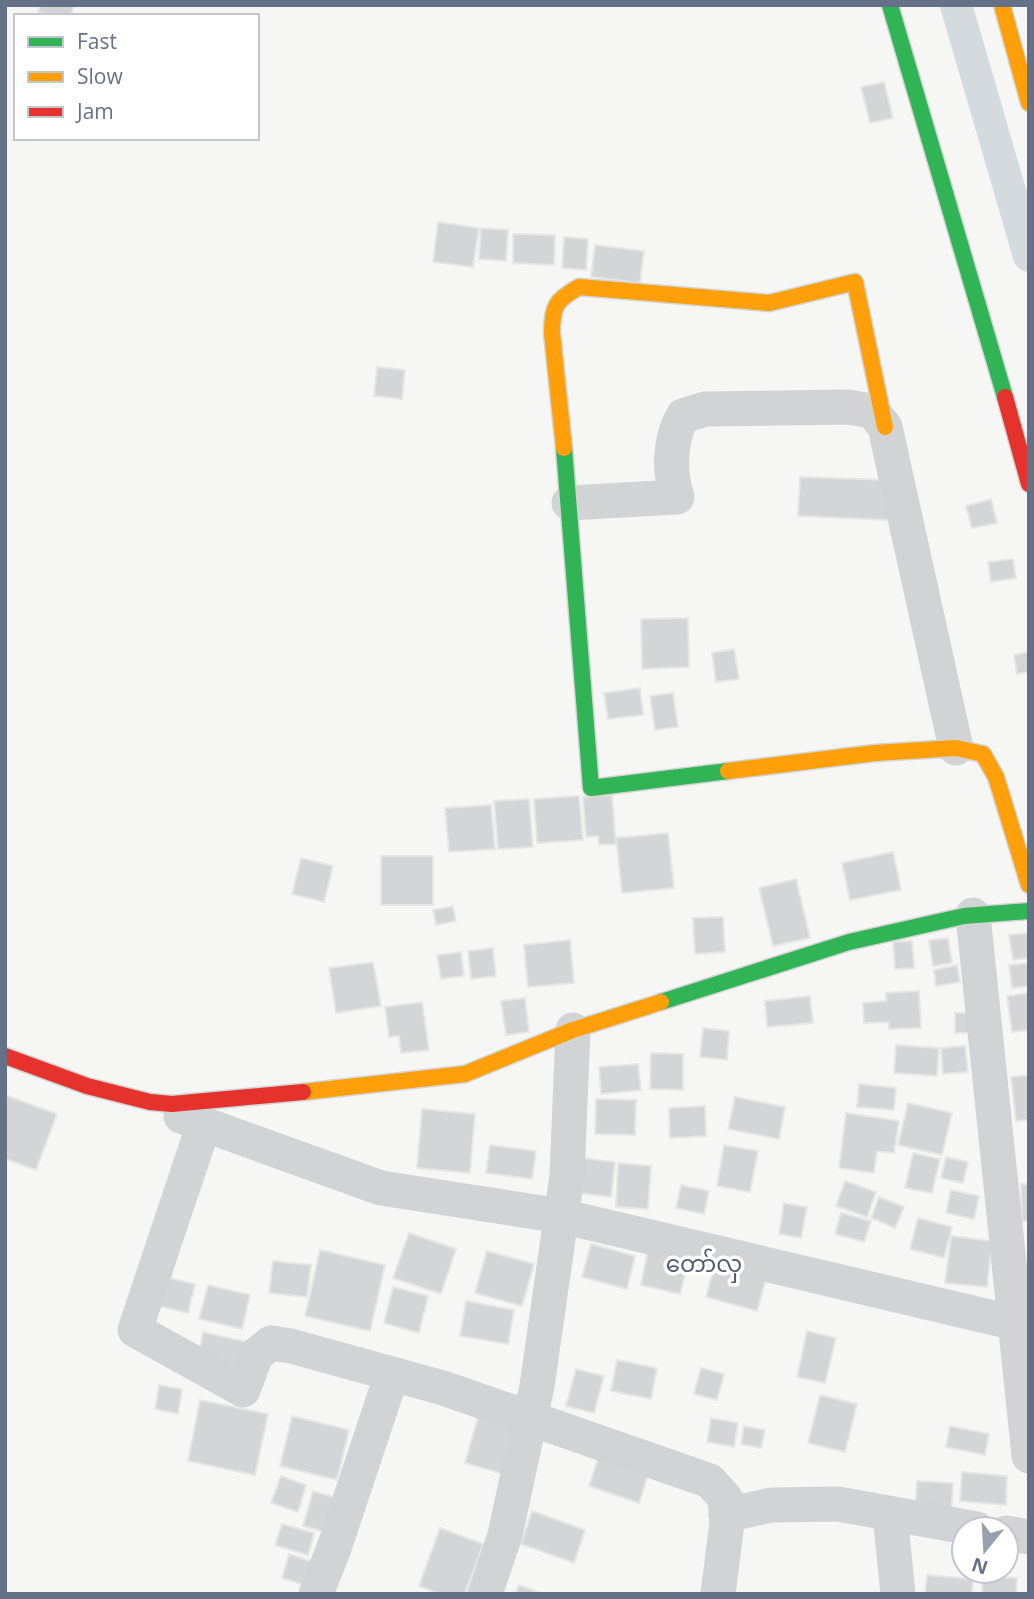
<svg xmlns="http://www.w3.org/2000/svg" width="1034" height="1599" viewBox="0 0 1034 1599" font-family="'Open Sans','Noto Sans Myanmar',sans-serif">
<style>
.lines{fill:none;stroke-linecap:round;stroke-linejoin:round}
.canal{stroke:#d5dadf;stroke-width:32}
.building{fill:#d4d5d6;stroke:#e6e6e5;stroke-width:2}
.fast-casing{stroke:#d3d5d5;stroke-width:19}
.slow-casing{stroke:#d3d5d5;stroke-width:19}
.jam-casing{stroke:#d3d5d5;stroke-width:19}
.street{stroke:#d2d3d4;stroke-width:35}
.fast{stroke:#30b455;stroke-width:16}
.slow{stroke:#ff9f0a;stroke-width:16}
.jam{stroke:#e5322d;stroke-width:16}
.labels{text-anchor:middle;dominant-baseline:central;stroke-width:7;stroke-linejoin:round;paint-order:stroke}
.quarter-label{font-size:23px;fill:#535c6c;stroke:#fff}
</style>
<rect width="100%" height="100%" fill="#f6f7f5"/>
<g class="lines">
<polyline class="canal" points="956,5 1029,256"/>
</g>
<g class="building">
<polygon points="40,5 74,5 71,16 51,16 38,12"/>
<polygon points="884,82 893,118 870,123 861,87"/>
<polygon points="438,222 479,228 473,267 433,262"/>
<polygon points="481,228 508,230 506,261 479,259"/>
<polygon points="513,234 555,235 554,265 513,263"/>
<polygon points="564,237 588,239 586,270 562,268"/>
<polygon points="595,245 644,251 640,283 591,277"/>
<polygon points="377,367 405,370 402,399 374,396"/>
<polygon points="800,477 890,480 888,520 798,516"/>
<polygon points="991,499 997,523 972,528 966,506"/>
<polygon points="1013,559 1016,578 991,582 988,562"/>
<polygon points="688,618 689,667 642,669 641,619"/>
<polygon points="734,649 739,679 716,682 712,653"/>
<polygon points="1029,652 1029,672 1017,674 1014,655"/>
<polygon points="640,688 643,715 608,719 604,693"/>
<polygon points="673,693 678,727 655,730 650,696"/>
<polygon points="612,795 616,844 599,845 598,836 586,837 583,797"/>
<polygon points="579,796 583,840 537,843 534,799"/>
<polygon points="529,799 533,847 498,849 494,801"/>
<polygon points="491,805 495,849 449,852 445,808"/>
<polygon points="668,833 674,888 622,893 616,838"/>
<polygon points="893,852 901,890 850,900 842,863"/>
<rect x="381" y="856" width="52" height="49"/>
<polygon points="301,858 333,866 324,902 292,894"/>
<polygon points="796,879 810,938 773,946 759,888"/>
<polygon points="453,906 456,921 436,925 433,910"/>
<polygon points="723,917 725,952 695,954 693,918"/>
<polygon points="1029,933 1029,958 1013,960 1009,935"/>
<polygon points="948,938 952,963 933,966 929,940"/>
<polygon points="570,940 574,983 528,987 524,945"/>
<polygon points="912,941 914,968 895,969 893,942"/>
<polygon points="493,948 496,976 471,979 468,951"/>
<polygon points="461,952 464,976 441,979 437,955"/>
<polygon points="373,962 381,1006 336,1013 329,968"/>
<polygon points="1029,963 1029,986 1012,988 1009,965"/>
<polygon points="957,965 960,982 936,986 934,970"/>
<polygon points="919,991 921,1028 889,1029 889,1022 864,1023 863,1003 886,1001 886,993"/>
<polygon points="1029,993 1029,1030 1012,1032 1007,996"/>
<polygon points="810,996 813,1023 767,1027 765,1001"/>
<polygon points="525,998 529,1032 506,1035 501,1001"/>
<polygon points="422,1002 429,1050 401,1053 399,1036 389,1037 385,1007"/>
<rect x="955" y="1013" width="23" height="20"/>
<polygon points="703,1028 729,1031 727,1060 700,1057"/>
<polygon points="896,1045 939,1048 937,1076 894,1073"/>
<polygon points="965,1046 968,1072 943,1074 941,1048"/>
<polygon points="651,1053 683,1054 683,1090 650,1089"/>
<polygon points="638,1064 641,1090 601,1094 599,1067"/>
<polygon points="1029,1075 1029,1120 1016,1121 1011,1077"/>
<polygon points="859,1084 896,1088 894,1110 857,1107"/>
<polygon points="5,1095 57,1114 36,1170 5,1159"/>
<polygon points="735,1097 785,1107 779,1139 728,1129"/>
<polygon points="596,1099 636,1100 635,1135 595,1134"/>
<polygon points="908,1103 952,1113 942,1155 898,1145"/>
<polygon points="705,1106 706,1136 670,1138 669,1108"/>
<polygon points="422,1109 475,1114 470,1173 417,1168"/>
<polygon points="846,1113 899,1121 894,1153 877,1151 874,1173 839,1168"/>
<polygon points="490,1145 536,1151 532,1179 486,1173"/>
<polygon points="724,1145 758,1151 750,1192 717,1186"/>
<polygon points="913,1153 940,1159 932,1193 905,1188"/>
<polygon points="946,1157 968,1162 963,1183 941,1178"/>
<polygon points="582,1158 615,1162 611,1197 578,1193"/>
<polygon points="618,1163 651,1166 648,1209 616,1207"/>
<polygon points="845,1181 876,1192 867,1217 836,1206"/>
<polygon points="1021,1184 1029,1184 1029,1221 1022,1221"/>
<polygon points="681,1185 709,1191 704,1214 676,1208"/>
<polygon points="951,1190 979,1196 974,1219 946,1213"/>
<polygon points="879,1197 904,1207 895,1228 871,1218"/>
<polygon points="784,1203 807,1207 801,1238 779,1234"/>
<polygon points="841,1213 871,1221 864,1242 835,1234"/>
<polygon points="918,1218 952,1227 944,1258 910,1249"/>
<polygon points="409,1233 456,1249 441,1294 393,1278"/>
<polygon points="951,1236 992,1241 987,1287 945,1283"/>
<polygon points="591,1244 635,1256 627,1289 582,1277"/>
<polygon points="649,1245 690,1254 680,1294 641,1285"/>
<polygon points="320,1250 385,1265 370,1331 305,1316"/>
<polygon points="487,1251 534,1264 522,1306 475,1293"/>
<polygon points="273,1261 311,1265 307,1297 269,1293"/>
<polygon points="716,1261 767,1275 757,1311 706,1297"/>
<polygon points="161,1276 195,1284 188,1313 154,1305"/>
<polygon points="208,1285 250,1295 242,1329 199,1319"/>
<polygon points="393,1287 428,1296 419,1333 384,1323"/>
<polygon points="466,1301 514,1310 508,1344 460,1336"/>
<polygon points="807,1331 836,1338 825,1383 797,1377"/>
<polygon points="203,1332 247,1342 241,1368 198,1358"/>
<polygon points="617,1360 657,1368 651,1399 611,1391"/>
<polygon points="701,1368 724,1374 717,1400 694,1394"/>
<polygon points="576,1369 604,1376 594,1413 566,1406"/>
<polygon points="159,1385 182,1389 178,1414 155,1409"/>
<polygon points="820,1395 857,1404 845,1452 808,1443"/>
<polygon points="200,1400 268,1414 255,1475 188,1461"/>
<polygon points="479,1413 524,1426 510,1476 465,1463"/>
<polygon points="292,1416 349,1430 337,1480 280,1466"/>
<polygon points="711,1418 738,1423 734,1447 707,1442"/>
<polygon points="744,1426 765,1430 761,1448 741,1444"/>
<polygon points="950,1426 989,1434 985,1455 946,1447"/>
<polygon points="599,1456 649,1472 639,1503 589,1486"/>
<polygon points="962,1472 1007,1476 1006,1505 960,1501"/>
<polygon points="281,1476 306,1485 298,1512 271,1503"/>
<polygon points="917,1481 953,1483 951,1515 915,1513"/>
<polygon points="313,1491 343,1500 334,1534 303,1526"/>
<polygon points="532,1511 585,1530 574,1563 521,1544"/>
<polygon points="282,1524 314,1533 308,1555 275,1545"/>
<polygon points="440,1528 483,1544 465,1594 440,1594 419,1586"/>
<polygon points="289,1554 316,1563 308,1586 282,1578"/>
<polygon points="927,1575 973,1579 972,1594 925,1594"/>
<polygon points="982,1577 1017,1578 1016,1594 982,1594"/>
<polygon points="519,1585 544,1594 515,1594"/>
</g>
<g class="lines">
<g class="fast-casing">
<g id="fast">
<polyline points="890,5 1005,397"/>
<polyline points="564,448 591,788 728,771"/>
<polyline points="661,1002 849,942 964,916 1029,911"/>
</g>
</g>
<g class="slow-casing">
<g id="slow">
<polyline points="1002,5 1029,103"/>
<path d="M564 448 552 333C552 306 556 300 579 287L769 303 855 282 885 427"/>
<polyline points="728,771 875,753 956,748 983,754 996,777 1029,885"/>
<polyline points="303,1092 465,1074 573,1030 661,1002"/>
</g>
</g>
<g class="jam-casing">
<g id="jam">
<polyline points="1005,397 1029,484"/>
<polyline points="5,1056 87,1086 150,1102 172,1104 303,1092"/>
</g>
</g>
<g class="street">
<path d="M569 503 677 497C669 472 669 440 683 416L705 409 848 407 872 411 885 427 956 748"/>
<polyline points="973,915 1029,1456"/>
<polyline points="181,1116 381,1188 561,1216 1015,1323"/>
<polyline points="204,1124 135,1330 243,1390 256,1355 271,1343 291,1346 443,1388 710,1481 725,1498 727,1523 718,1594"/>
<polyline points="890,1514 898,1594"/>
<polyline points="726,1515 771,1505 838,1504 977,1529"/>
<polyline points="1006,1533 1029,1537"/>
<polyline points="316,1594 334,1548 392,1374"/>
<polyline points="485,1594 505,1535 537,1386 567,1176 573,1030"/>
</g>
<use href="#fast" class="fast"/>
<use href="#slow" class="slow"/>
<use href="#jam" class="jam"/>
</g>
<g class="labels">
<g class="quarter-label">
<text x="704" y="1263">တော်လှ</text>
</g>
</g>
<rect width="1034" height="1599" fill="none" stroke="#657187" stroke-width="14"/>
<rect x="14" y="14" width="245" height="126" fill="#ffffff" stroke="#c1c6cf" stroke-width="2"/>
<rect x="28" y="37" width="35" height="10" fill="#30b455" stroke="#c1c6cf" stroke-width="2"/>
<text x="77" y="49" font-size="21" fill="#657187">Fast</text>
<rect x="28" y="72" width="35" height="10" fill="#ff9f0a" stroke="#c1c6cf" stroke-width="2"/>
<text x="77" y="84" font-size="21" fill="#657187">Slow</text>
<rect x="28" y="107" width="35" height="10" fill="#e5322d" stroke="#c1c6cf" stroke-width="2"/>
<text x="77" y="119" font-size="21" fill="#657187">Jam</text>
<g transform="translate(985 1550) rotate(198)"><circle r="33" fill="#ffffff" stroke="#c1c6cf" stroke-width="2"/>
<path d="M0-5L12 26L0 18L-12 26Z" fill="#98a0ae"/>
<text y="-10" font-size="19" font-weight="bold" text-anchor="middle" fill="#657187">N</text>
</g>
</svg>
